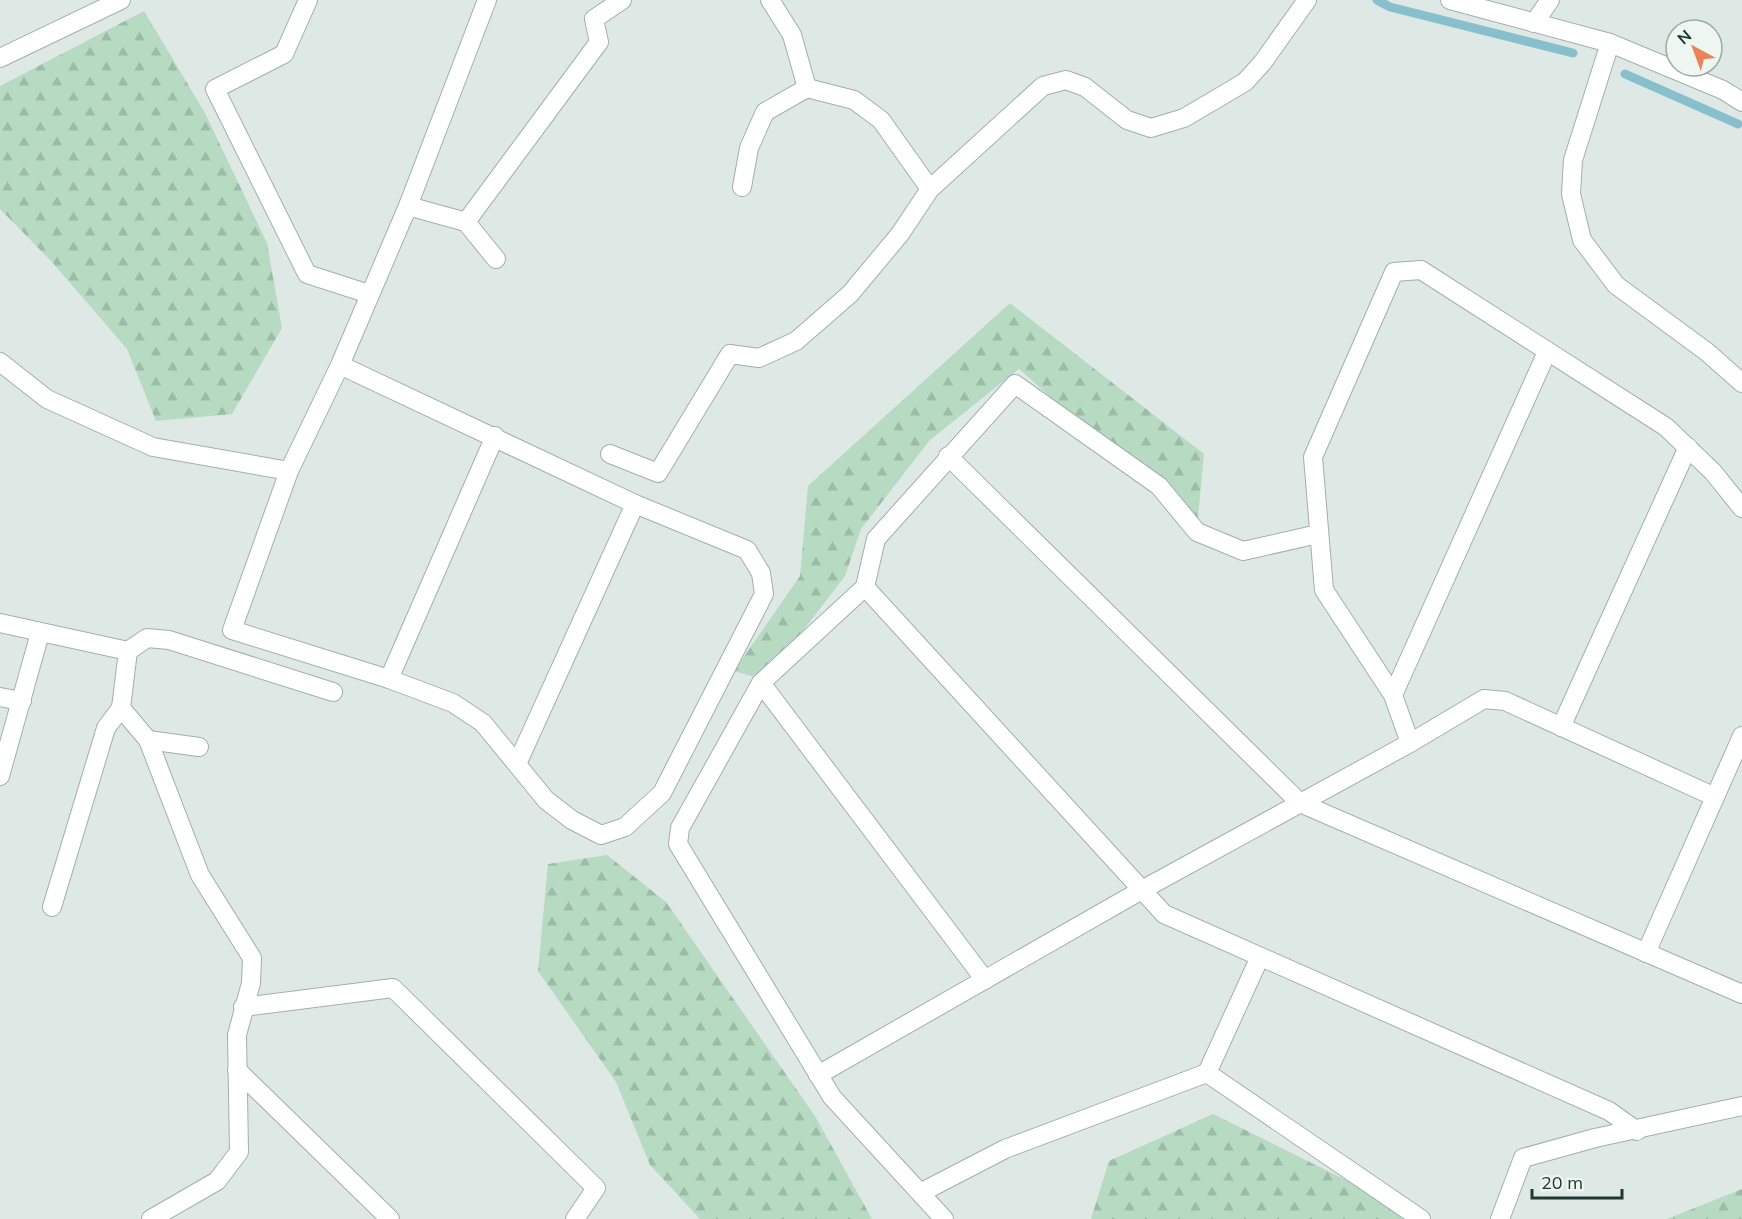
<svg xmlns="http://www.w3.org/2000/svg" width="1742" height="1219" viewBox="0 0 1742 1219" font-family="Mulish,sans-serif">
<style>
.forest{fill:url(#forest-firs)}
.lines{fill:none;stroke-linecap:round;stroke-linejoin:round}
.stream{stroke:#88bfcc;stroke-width:9}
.street-casing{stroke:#a1b0ac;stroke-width:20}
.street{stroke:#fff;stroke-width:18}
</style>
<defs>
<pattern id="forest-firs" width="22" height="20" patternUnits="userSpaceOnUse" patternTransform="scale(1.5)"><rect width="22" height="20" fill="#b7dac2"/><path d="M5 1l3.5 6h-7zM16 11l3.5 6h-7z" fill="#9dbca7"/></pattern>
</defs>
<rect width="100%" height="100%" fill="#dee9e5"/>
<g class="forest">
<polygon points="144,11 205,113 267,243 282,328 232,414 156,421 127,349 52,262 0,209 0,86"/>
<polygon points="1010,303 1204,454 1197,527 1019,369 930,440 861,529 845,576 765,680 734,671 800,576 808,486"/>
<polygon points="607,855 666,902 815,1116 872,1219 700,1219 650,1165 616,1082 538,971 548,864"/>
<polygon points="1213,1114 1424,1219 1091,1219 1109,1161"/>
<polygon points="1742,1189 1742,1219 1667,1219"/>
</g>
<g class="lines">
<g class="stream">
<polyline points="1377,0 1390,7 1573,53"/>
<polyline points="1625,74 1738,124"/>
</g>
<g class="street-casing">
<g id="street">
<polyline points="308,0 284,54 215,89 307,274 369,294"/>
<polyline points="770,0 792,35 807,88"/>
<polyline points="1450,0 1610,43 1723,90 1742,102"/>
<polyline points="1534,23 1550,0"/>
<polyline points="1610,43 1573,160 1571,194 1582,240 1616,285 1707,352 1742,383"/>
<polyline points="0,58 121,0"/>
<polyline points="742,187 749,148 765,112 807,88 854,100 881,120 930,189"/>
<polyline points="408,206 466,222 599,42 594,19 622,0"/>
<polyline points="466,222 496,259"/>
<polyline points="0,362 47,399 153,447 289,471"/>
<polyline points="340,365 635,504 747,550 761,573 764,594 662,793 625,827 601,835 572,820 546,800 483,723 453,703 389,679 232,630 289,471 340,365 408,206 487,0"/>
<polyline points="610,454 658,473 730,354 759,358 796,341 850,294 900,234 930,189 1043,86 1066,80 1085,87 1127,120 1151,128 1184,118 1245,82 1263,62 1307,0"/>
<polyline points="948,456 1300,803 1742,994"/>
<polyline points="865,587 1164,914 1609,1111 1637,1131"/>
<polyline points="0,623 128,651 121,708 148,740 200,875 252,958 251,983 237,1035 239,1152 217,1181 151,1219"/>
<polyline points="128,651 147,638 169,640 333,692"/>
<polyline points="389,679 495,436"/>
<polyline points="761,683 985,980"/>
<polyline points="1393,695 1547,352"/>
<polyline points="0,697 22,701"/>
<polyline points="1561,727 1688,447"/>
<polyline points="148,740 199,747"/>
<polyline points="1410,743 1393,695 1324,590 1313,457 1394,272 1421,270 1666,427 1713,472 1742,508"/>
<polyline points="517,764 635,504"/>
<polyline points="0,776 40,633"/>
<polyline points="52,907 106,728 121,708"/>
<polyline points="1646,953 1742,736"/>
<polyline points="243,1007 393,988 596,1188 575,1219"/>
<polyline points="237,1070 390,1219"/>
<polyline points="1207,1073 1259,959"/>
<polyline points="818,1075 1140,891 1410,743 1484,699 1505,701 1715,797"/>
<polyline points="922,1192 1005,1149 1207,1073 1421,1219"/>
<polyline points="944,1219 832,1097 678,844 680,828 761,683 865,587 876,539 1015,384 1159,486 1197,532 1243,551 1318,534"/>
<polyline points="1500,1219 1523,1158 1595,1138 1742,1106"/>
</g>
</g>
<use href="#street" class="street"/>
</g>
<g transform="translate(1694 48) rotate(319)"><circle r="28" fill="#eef6f2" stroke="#9caaa5" stroke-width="1.5"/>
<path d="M0-4.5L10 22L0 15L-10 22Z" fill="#eb835a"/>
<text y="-9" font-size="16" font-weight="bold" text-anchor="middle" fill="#203832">N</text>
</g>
<path d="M1532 1189v9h90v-9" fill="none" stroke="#203832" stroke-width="3"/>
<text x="1541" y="1189" font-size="18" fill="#203832" stroke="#eef6f2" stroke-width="4.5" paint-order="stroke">20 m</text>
</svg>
